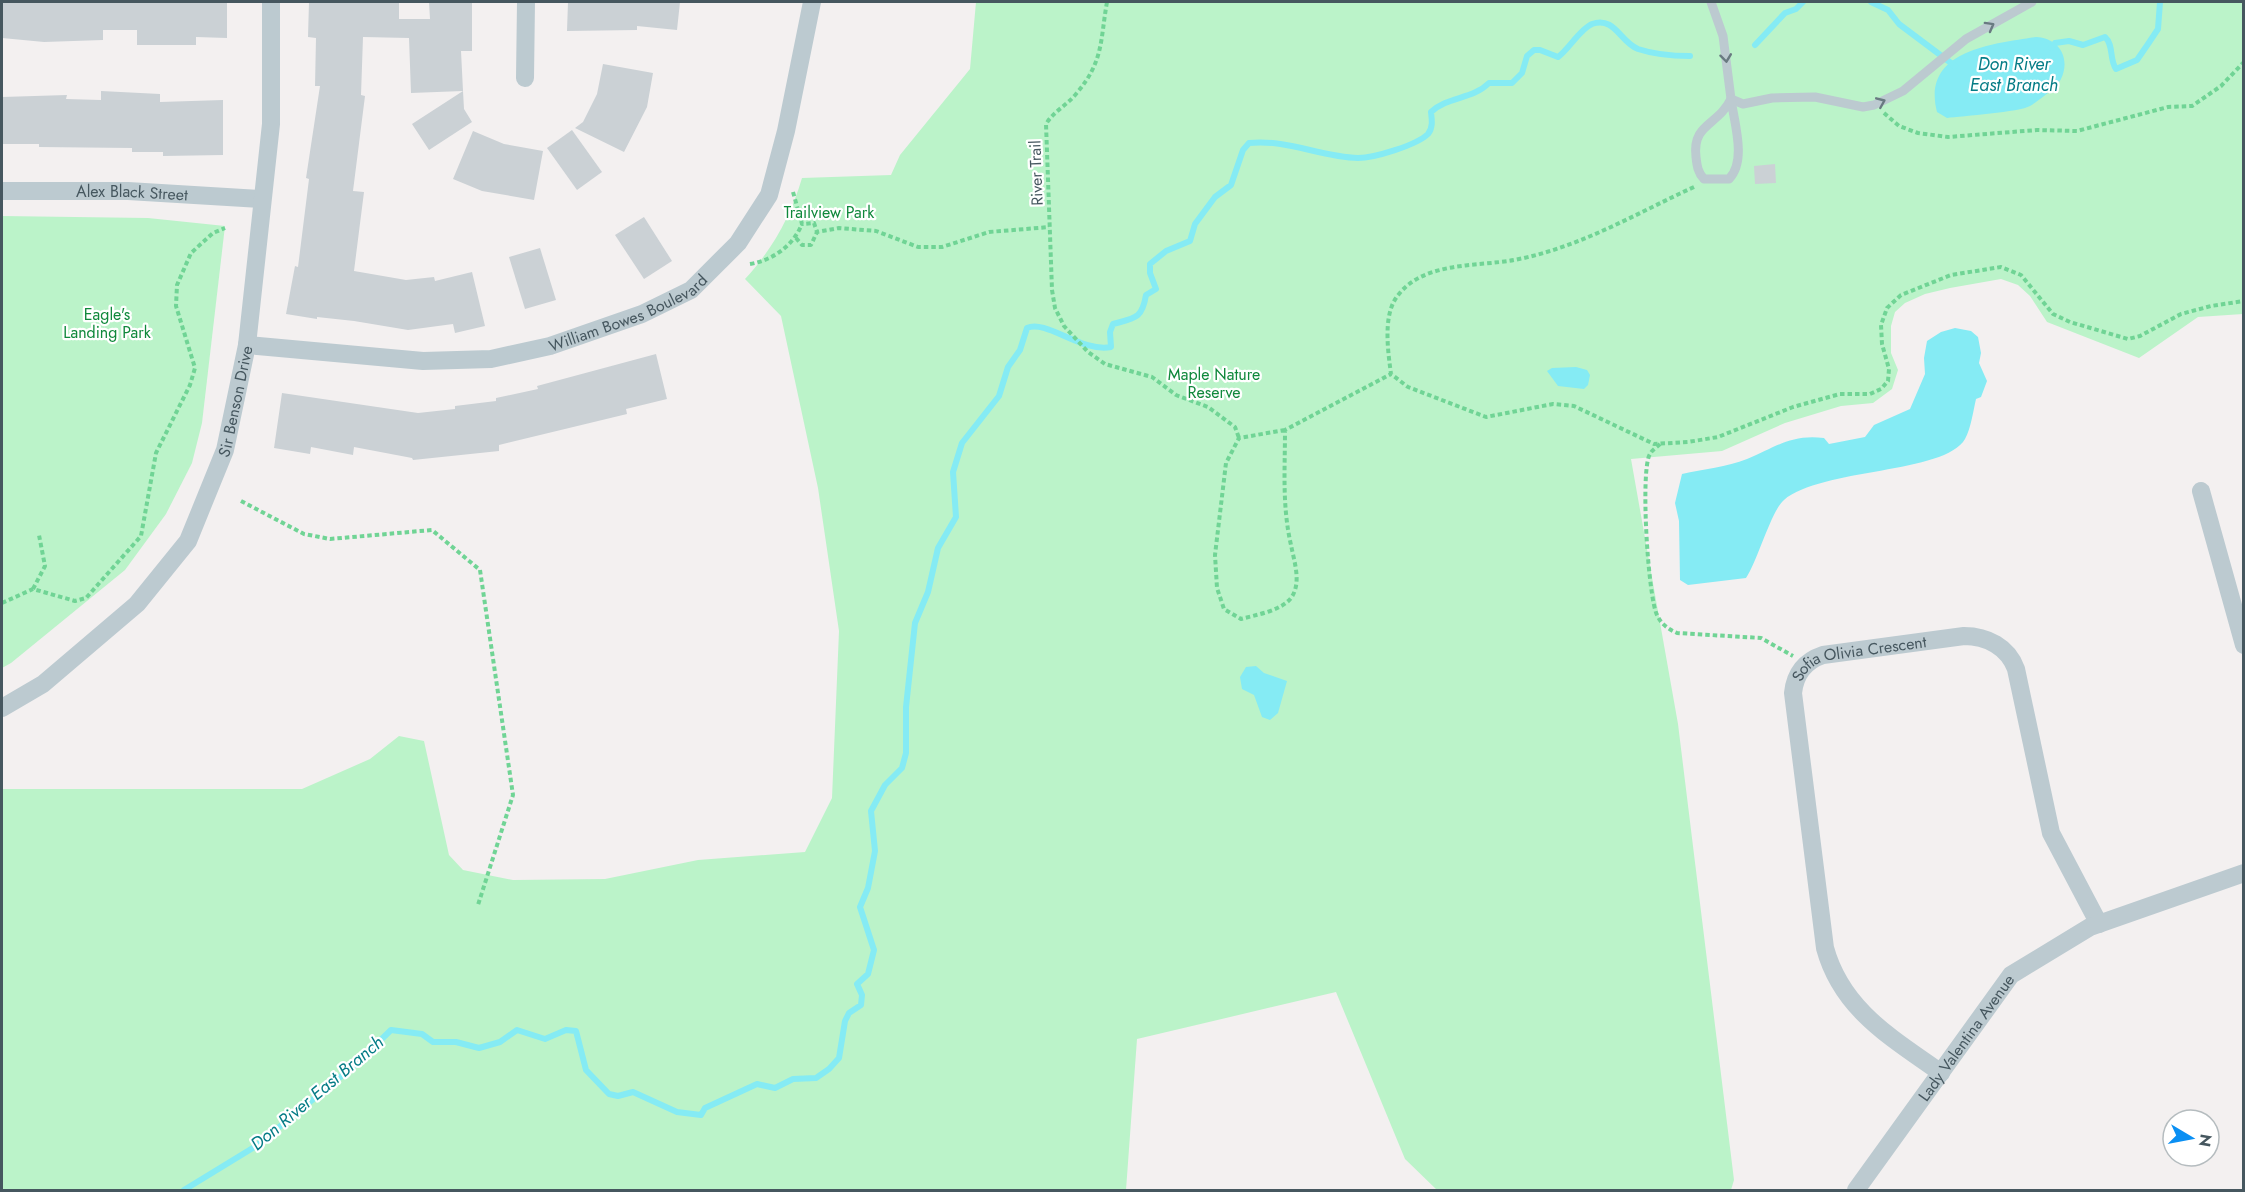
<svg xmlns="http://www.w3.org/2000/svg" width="2245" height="1192" viewBox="0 0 2245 1192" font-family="Jost,sans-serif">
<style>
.green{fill:#bbf3c9}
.water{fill:#85ebf4}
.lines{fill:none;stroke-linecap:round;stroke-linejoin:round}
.stream{stroke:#85ebf4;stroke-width:6}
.building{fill:#cbd1d5}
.path{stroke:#70d495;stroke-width:4;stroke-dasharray:4.5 3;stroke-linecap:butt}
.lane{stroke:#bccad0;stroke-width:9}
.street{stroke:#bccad0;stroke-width:18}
.oneway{stroke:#697a81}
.labels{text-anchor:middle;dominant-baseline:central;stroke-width:4.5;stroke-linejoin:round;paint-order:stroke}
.street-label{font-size:16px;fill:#46575f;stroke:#fff}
.park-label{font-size:16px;fill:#0f883b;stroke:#fff}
.water-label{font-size:18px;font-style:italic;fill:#057c86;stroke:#fff}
</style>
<rect width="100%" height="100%" fill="#f3f0f0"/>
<g class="green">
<path d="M976 2H2243V314L2198 317 2139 358 2047 322 2030 296 2018 285 2001 279 1950 288 1925 294 1905 303 1895 312 1891 326V353L1898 370 1892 389 1873 403 1841 406 1785 423 1722 451 1631 459 1678 724 1734 1180 1731 1190H1437L1405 1159 1336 992 1137 1039 1126 1190H2V789H302L370 759 399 736 424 741 449 855 463 870 513 880 605 879 698 860 805 852 832 798 839 631 818 488 781 316 745 279C772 250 791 216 802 178L891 175 900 155 970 69Z"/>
<polygon points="2,216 148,218 225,226 202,423 192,463 166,514 125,570 11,663 2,668"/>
</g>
<g class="water">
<path d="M2036 37C2059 38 2071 58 2061 79 2057 87 2037 102 2030 106 2020 112 1962 116 1947 118L1937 112C1921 50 1993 44 2036 37Z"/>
<path d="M1955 328 1971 331 1978 337 1981 353 1979 363 1987 381 1981 397 1976 399C1973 412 1971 428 1965 439 1945 474 1821 468 1784 500 1771 511 1758 560 1746 578L1688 585 1680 580 1679 521 1675 503 1682 474C1703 469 1727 467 1747 459 1776 447 1791 434 1824 438L1829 444 1865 437 1874 425 1910 409 1925 374 1924 358 1927 341 1941 332Z"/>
<polygon points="1576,367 1587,370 1590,375 1588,385 1584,389 1558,386 1547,371 1552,368"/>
<polygon points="1256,666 1264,673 1287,681 1278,713 1270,720 1262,717 1254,695 1242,689 1240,677 1246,667"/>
</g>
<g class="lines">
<g class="stream">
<polyline points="1871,2 1888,10 1899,24 1955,66"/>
<polyline points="1755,45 1785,13 1796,9 1803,2"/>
<path d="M2051 48 2055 43 2069 41 2083 45 2105 37C2114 45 2109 59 2116 69L2137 60 2148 44 2158 29 2160 2"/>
<path d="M184 1190 256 1146 355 1065 391 1030 422 1034 433 1042H456L479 1048 500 1042 517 1030 545 1039 566 1030 576 1031 586 1070 609 1094 618 1096 633 1092 677 1112 701 1115 705 1108 757 1084 775 1088 793 1079 816 1078 829 1069 839 1058 845 1021 849 1013 861 1005 862 995 857 984 868 974 874 950 860 907 868 888 875 851 871 811 885 785 902 768 906 753V707L915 623 928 592 938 548 956 517 953 472 962 443 999 396 1008 367 1020 350 1027 328C1046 319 1082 353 1111 347L1110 332 1113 324C1135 318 1142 319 1146 295L1156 289 1150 273V264L1166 251 1190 241 1195 224 1215 197 1231 185 1243 150 1249 143C1287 139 1321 157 1358 158 1374 158 1417 145 1428 134 1433 128 1432 120 1431 112 1448 96 1472 100 1489 83H1512L1522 73 1527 56 1534 50H1540L1558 57C1569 49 1580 29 1592 24 1615 16 1620 42 1638 49 1656 55 1672 56 1690 56"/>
</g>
</g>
<g class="building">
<polygon points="2,2 227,2 227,38 196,37 196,45 137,45 137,30 103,30 103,40 44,42 2,38"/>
<polygon points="309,2 399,2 399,19 430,19 429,2 472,2 472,51 461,51 463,91 411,93 409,38 363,37 361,95 365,96 353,191 364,192 354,271 406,280 434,277 435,281 472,272 485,326 455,333 453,324 408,330 354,321 317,317 317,319 286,314 295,266 298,267 309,179 306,178 320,86 315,86 316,38 308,37"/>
<polygon points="568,2 680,2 677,30 637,26 637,30 567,31"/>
<polygon points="603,64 653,73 647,107 624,152 575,128 583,122 597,94"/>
<polygon points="101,91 160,94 160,102 223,100 223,155 163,156 163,152 132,152 132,148 39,147 39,144 2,144 2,97 67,95 66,99 101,100"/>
<polygon points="463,91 464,109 472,122 429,150 412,124"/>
<polygon points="572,130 602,172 577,190 547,148"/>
<polygon points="473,131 504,144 543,151 534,200 482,191 453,179"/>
<polygon points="1775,164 1776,183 1755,184 1754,166"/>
<polygon points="644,217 672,261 644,279 615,235"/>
<polygon points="540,248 556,300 525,309 509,257"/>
<polygon points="656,354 667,399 626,409 627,414 499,445 499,451 413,460 412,458 354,447 353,455 311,447 310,454 274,448 282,393 418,413 455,409 455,406 496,401 496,398 538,389 537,386"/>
</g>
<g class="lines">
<g class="path">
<path d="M1107 2C1100 41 1104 61 1076 94 1066 106 1054 111 1046 124L1052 290 1055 308 1064 326 1088 352 1105 364 1152 377 1176 395 1208 407 1235 427 1239 438"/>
<polyline points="1884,113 1899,126 1918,133 1948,137 2037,130 2077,131 2168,107 2192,106 2221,86 2244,62"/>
<path d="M1694 187C1635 214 1579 248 1514 260 1476 267 1421 261 1396 298 1383 317 1388 352 1391 374L1408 387 1486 417 1553 404 1574 406 1654 444 1688 442 1718 437 1793 407 1840 394H1870L1881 389 1888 381 1889 369 1882 344 1881 325 1887 308 1901 295 1951 275 2001 267 2021 275 2053 314 2070 322 2128 339 2140 336 2181 314 2211 306 2244 301"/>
<polyline points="793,192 802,224 814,223 817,232 839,228 876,231 918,247 942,247 989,232 1049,227"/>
<polyline points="796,238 802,245 811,245 817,232"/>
<path d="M750 264C773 260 793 246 802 224"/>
<path d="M1285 430 1239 438 1226 463 1215 555 1217 588 1224 609 1241 619C1255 615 1281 611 1291 598 1302 583 1294 561 1291 545 1282 506 1285 470 1285 430L1391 374"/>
<path d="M1660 444C1657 447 1652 450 1650 454 1640 469 1648 597 1657 615 1661 624 1668 629 1677 633L1761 638 1793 656"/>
<polyline points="241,501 304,534 330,539 432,530 480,570 513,795 478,905"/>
<polyline points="33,589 45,566 39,535"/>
<polyline points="2,603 33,589 75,601 86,598 141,536 156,453 190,385 195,368 176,306 177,285 191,253 213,233 225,228"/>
</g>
<g class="lane">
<polyline points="1711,2 1723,36 1731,99 1743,104 1772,98 1815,97 1863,107 1874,105 1903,91 1966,39 2032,2"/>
<path d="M1731 99C1734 122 1747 161 1729 179H1704C1698 173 1697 166 1696 157 1692 123 1718 126 1731 99Z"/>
</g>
<g class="street">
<polyline points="525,78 526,2"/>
<path id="s1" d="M2 191H128L262 199"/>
<path id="s2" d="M247 345 423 361 491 359 550 346 642 314 691 290 738 243 769 195 786 131 812 2"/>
<polyline points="2201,491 2244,645"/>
<path id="s3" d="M2 708 43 684 137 604 188 541 225 450 247 345 271 124V2"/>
<path id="s4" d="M1941 1073C1892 1038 1842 1010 1825 948L1793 693C1795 674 1805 661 1823 655L1964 636C1987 636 2008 647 2016 669L2051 833 2099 924"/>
<path id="s5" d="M1856 1190 2011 975 2090 927 2244 873"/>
</g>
</g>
<defs><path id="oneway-chevron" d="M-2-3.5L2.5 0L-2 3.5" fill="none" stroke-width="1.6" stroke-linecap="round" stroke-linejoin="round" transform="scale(1.5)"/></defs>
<g class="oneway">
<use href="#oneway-chevron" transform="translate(1990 26) rotate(-29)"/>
<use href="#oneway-chevron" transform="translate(1726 58) rotate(83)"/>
<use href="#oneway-chevron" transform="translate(1881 102) rotate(-23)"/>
</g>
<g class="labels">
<g class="street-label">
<text transform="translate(1036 173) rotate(-92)">River Trail</text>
<text stroke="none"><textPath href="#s1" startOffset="130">Alex Black Street</textPath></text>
<text stroke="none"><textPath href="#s2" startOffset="390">William Bowes Boulevard</textPath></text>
<text stroke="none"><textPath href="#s3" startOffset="400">Sir Benson Drive</textPath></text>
<text stroke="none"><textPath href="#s4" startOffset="516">Sofia Olivia Crescent</textPath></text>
<text stroke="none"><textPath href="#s5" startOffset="188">Lady Valentina Avenue</textPath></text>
</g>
<g class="park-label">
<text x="829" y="212">Trailview Park</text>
<text x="107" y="314">Eagle's<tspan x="107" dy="18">Landing Park</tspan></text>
<text x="1214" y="374">Maple Nature<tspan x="1214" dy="18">Reserve</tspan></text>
</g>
<g class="water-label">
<text x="2014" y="64">Don River<tspan x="2014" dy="21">East Branch</tspan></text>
<text transform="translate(317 1093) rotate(-40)">Don River East Branch</text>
</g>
</g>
<rect width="2245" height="1192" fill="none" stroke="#46575f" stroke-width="6"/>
<g transform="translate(2191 1138) rotate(100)"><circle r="28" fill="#ffffff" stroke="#b5bcbf" stroke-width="1.5"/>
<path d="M0-4.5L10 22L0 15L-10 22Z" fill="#0a8ff3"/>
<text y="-9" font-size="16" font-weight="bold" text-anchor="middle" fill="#46575f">N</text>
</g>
</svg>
